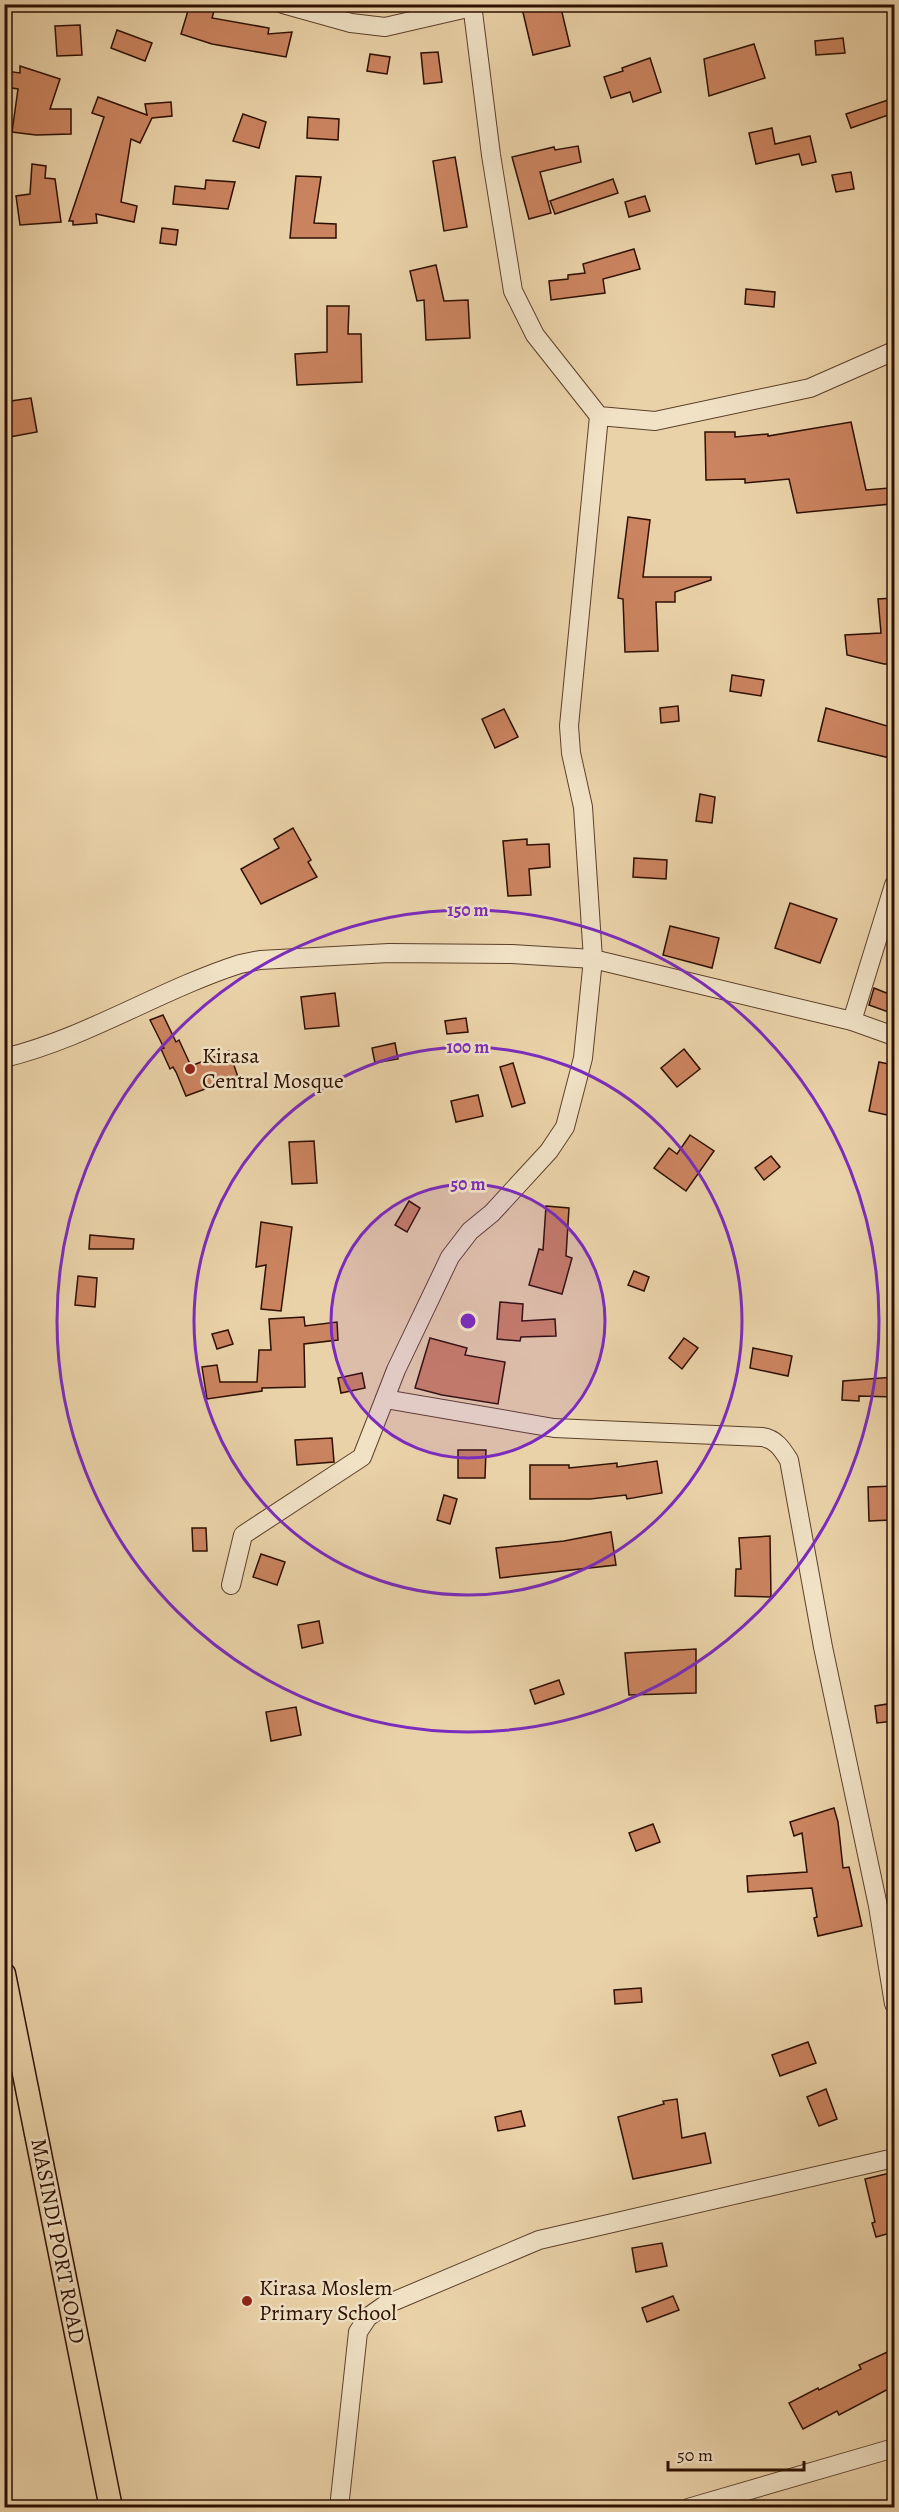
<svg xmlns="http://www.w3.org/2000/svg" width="899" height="2512" viewBox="0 0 899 2512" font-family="Alegreya,serif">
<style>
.building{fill:#cb8460;stroke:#2d0f00;stroke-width:1.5}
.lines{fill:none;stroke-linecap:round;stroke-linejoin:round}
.minor-casing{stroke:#5c402a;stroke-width:20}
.major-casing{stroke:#2d0f00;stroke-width:25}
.minor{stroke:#f1e2c6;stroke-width:18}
.major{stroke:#ead2a8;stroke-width:22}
.ring{fill:none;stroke:#7b2cbf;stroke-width:3}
.poi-dot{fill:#8f2418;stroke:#f1e2c6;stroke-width:2}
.labels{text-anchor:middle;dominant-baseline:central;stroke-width:5;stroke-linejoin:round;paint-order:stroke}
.poi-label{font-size:22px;fill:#2d0f00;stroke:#f1e2c6;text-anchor:start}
.street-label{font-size:22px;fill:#2d0f00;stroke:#f1e2c6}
.centre{fill:#7b2cbf;stroke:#f1e2c6;stroke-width:3}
.ring-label{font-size:18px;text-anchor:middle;font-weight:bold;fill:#7b2cbf;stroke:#f1e2c6;stroke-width:5;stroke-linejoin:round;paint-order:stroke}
</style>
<rect width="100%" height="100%" fill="#ead2a8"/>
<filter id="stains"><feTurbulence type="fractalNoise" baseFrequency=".00333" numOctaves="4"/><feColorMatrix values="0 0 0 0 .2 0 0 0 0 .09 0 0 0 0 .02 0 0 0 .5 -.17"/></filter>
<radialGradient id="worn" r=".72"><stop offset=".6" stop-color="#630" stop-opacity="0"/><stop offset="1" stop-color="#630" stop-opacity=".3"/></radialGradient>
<g class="building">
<polygon points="190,4 216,4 212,18 269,28 268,34 292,32 286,57 212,44 181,34"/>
<polygon points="521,4 560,4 570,46 533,55"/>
<polygon points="80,25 82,55 57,56 55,26"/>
<polygon points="117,30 152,43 145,61 111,48"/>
<polygon points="843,38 845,53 816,55 815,41"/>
<polygon points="754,44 765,78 709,96 704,59"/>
<polygon points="438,52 442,82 424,84 421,53"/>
<polygon points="370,54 390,57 387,74 367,71"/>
<polygon points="650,58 661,92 633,102 630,92 611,98 604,77 623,71 622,68"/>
<polygon points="20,66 60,79 50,109 71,109 71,134 36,135 12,132 18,89 5,87 6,71 20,73"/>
<polygon points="98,97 147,115 145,104 171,102 172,116 152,118 140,143 131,139 121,202 137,206 134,222 96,214 97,223 73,225 73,221 69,221 104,117 92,113"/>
<polygon points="891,99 894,113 851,128 846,114"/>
<polygon points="243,114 266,122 259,148 233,141"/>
<polygon points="308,117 339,119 338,140 307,138"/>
<polygon points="772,128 775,144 810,136 816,162 802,165 799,154 756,164 749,133"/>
<polygon points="578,146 581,162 540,172 551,213 529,219 512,157 554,147 555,150"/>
<polygon points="455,157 467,227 444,231 433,161"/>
<polygon points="32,164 46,166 45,178 55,179 61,222 20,225 16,196 30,194"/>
<polygon points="851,172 854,189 836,192 832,175"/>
<polygon points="296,176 321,177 314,223 336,224 336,238 290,238"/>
<polygon points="613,179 618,193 555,214 550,201"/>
<polygon points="206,180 235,182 228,209 173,204 175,186 205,189"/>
<polygon points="645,196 650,211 629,217 625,202"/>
<polygon points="162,228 178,230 176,245 160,243"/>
<polygon points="634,249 640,269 603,279 605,293 551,300 549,281 568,279 568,275 585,273 583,264"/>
<polygon points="436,265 444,301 468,300 470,338 426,340 424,300 417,301 410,271"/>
<polygon points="746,289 775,292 774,307 745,304"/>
<polygon points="327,306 349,306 348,334 361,334 362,382 297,385 295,354 327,352"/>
<polygon points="31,398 37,432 4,438 4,402"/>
<polygon points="851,422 866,490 889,488 891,504 797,513 789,479 745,483 745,479 706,480 705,432 735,432 735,437 768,434 768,436"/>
<polygon points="628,517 650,520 643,577 711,577 711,580 675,592 675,602 656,602 658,651 625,652 623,599 618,598"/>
<polygon points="894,598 894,664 884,664 847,655 845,635 881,633 878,599"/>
<polygon points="732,675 764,680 761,696 730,691"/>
<polygon points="678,706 679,721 661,723 660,708"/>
<polygon points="826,708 894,728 894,759 818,741"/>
<polygon points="504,709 518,737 495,748 482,719"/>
<polygon points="700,794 715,797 712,823 696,821"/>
<polygon points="293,828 311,860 308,862 317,877 261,904 241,869 279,848 274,839"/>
<polygon points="527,839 527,845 549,844 550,867 529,869 531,895 508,896 503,841"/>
<polygon points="634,858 667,860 666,879 633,877"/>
<polygon points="790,903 837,919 820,963 775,948"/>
<polygon points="670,926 719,938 712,968 663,955"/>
<polygon points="874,988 894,996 894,1014 869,1005"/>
<polygon points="335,993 339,1026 305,1029 301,997"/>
<polygon points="163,1015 176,1042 179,1040 191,1066 229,1051 238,1077 186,1096 176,1072 173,1067 170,1069 161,1049 164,1048 150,1020"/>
<polygon points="466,1018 468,1032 447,1034 445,1021"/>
<polygon points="395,1043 398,1059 375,1063 372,1048"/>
<polygon points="684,1049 700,1069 677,1087 661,1068"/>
<polygon points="879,1062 894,1065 892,1116 869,1111"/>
<polygon points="513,1063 525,1103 512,1107 500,1067"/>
<polygon points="478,1095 483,1116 456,1122 451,1101"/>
<polygon points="690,1135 714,1151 686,1191 654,1168 669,1148 677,1154"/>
<polygon points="314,1141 317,1183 292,1184 289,1142"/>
<polygon points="771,1156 780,1167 764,1180 755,1168"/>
<polygon points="409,1201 420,1208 407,1232 395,1225"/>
<polygon points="546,1206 569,1208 566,1256 572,1258 562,1294 529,1285 539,1249 543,1250"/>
<polygon points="261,1222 292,1227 281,1311 261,1309 266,1265 256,1267"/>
<polygon points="90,1235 134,1239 133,1249 89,1249"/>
<polygon points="634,1271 649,1277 644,1291 628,1285"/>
<polygon points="78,1276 97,1278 95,1307 75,1305"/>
<polygon points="500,1302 523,1304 522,1321 555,1319 556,1336 521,1337 520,1341 497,1339"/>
<polygon points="304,1317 305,1326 337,1322 338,1340 304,1344 305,1387 262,1388 262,1391 207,1399 202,1367 217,1365 220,1382 257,1382 259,1350 271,1350 269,1319"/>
<polygon points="228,1330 233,1344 217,1349 212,1334"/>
<polygon points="430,1338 467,1348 465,1355 505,1362 498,1404 442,1395 415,1388"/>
<polygon points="684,1338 698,1348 682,1369 669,1358"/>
<polygon points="753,1348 792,1356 788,1376 750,1368"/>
<polygon points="362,1373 365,1388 341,1393 338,1378"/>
<polygon points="894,1377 894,1397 859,1396 859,1401 842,1400 843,1381"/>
<polygon points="332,1438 334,1462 297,1465 295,1440"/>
<polygon points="458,1450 486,1450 485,1478 458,1478"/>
<polygon points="657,1461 662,1493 627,1499 626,1495 590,1499 530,1499 530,1465 569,1465 569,1468 617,1463 617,1467"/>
<polygon points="894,1486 894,1517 891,1517 891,1520 869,1521 868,1487"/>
<polygon points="444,1495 457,1499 450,1524 437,1520"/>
<polygon points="192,1528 206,1528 207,1551 193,1551"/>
<polygon points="611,1532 616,1565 500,1578 496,1548 564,1541"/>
<polygon points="770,1536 771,1597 735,1596 736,1569 741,1569 739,1538"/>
<polygon points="261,1554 285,1562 277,1585 253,1577"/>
<polygon points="319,1621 323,1643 302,1648 298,1625"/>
<polygon points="696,1649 696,1693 629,1695 625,1653"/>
<polygon points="559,1680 564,1694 535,1704 530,1690"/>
<polygon points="894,1703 894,1721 877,1723 875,1706"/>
<polygon points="296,1707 301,1735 271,1741 266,1712"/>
<polygon points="834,1808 838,1822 843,1868 849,1867 862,1926 818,1936 814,1918 817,1917 812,1888 748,1892 747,1876 807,1872 802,1833 794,1836 790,1822"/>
<polygon points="653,1824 660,1842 636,1851 629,1833"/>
<polygon points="641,1988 642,2002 615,2004 614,1990"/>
<polygon points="808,2042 816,2063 780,2076 772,2055"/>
<polygon points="826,2089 837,2119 819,2126 807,2097"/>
<polygon points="677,2099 682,2138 705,2133 711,2163 633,2179 618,2117 664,2104 663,2101"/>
<polygon points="521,2111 525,2126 498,2131 495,2117"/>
<polygon points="894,2172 894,2232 876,2237 872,2223 875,2222 865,2179"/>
<polygon points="662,2243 667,2266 636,2272 632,2248"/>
<polygon points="673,2296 679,2310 647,2322 642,2308"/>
<polygon points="894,2349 894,2386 839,2415 837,2411 803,2429 789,2403 818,2388 819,2390 861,2369 859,2365"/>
</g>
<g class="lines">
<g class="minor-casing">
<g id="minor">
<polyline points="283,4 351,23 385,27 472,7"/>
<polyline points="472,4 491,155 513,291 535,335 599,416 655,421 810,388 894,351"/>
<polyline points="852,1021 894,885"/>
<path d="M4 1058C87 1038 159 990 240 964L260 960 389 953 512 954 593 959 852 1021 894 1036"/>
<path d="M385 1399 554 1428 762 1437C776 1439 782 1449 789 1460L823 1647 878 1906 894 2004"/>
<polyline points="231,1585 243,1535 362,1457 396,1370 450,1257 470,1231 492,1213 549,1151 565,1127 583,1058 593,959 583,807 571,753 569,726 599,416"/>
<polyline points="339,2508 358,2332 368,2317 385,2305 539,2240 894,2158"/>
<polyline points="688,2508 894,2448"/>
</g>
</g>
<g class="major-casing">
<polyline id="major" points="4,1974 111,2508"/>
</g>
<use href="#minor" class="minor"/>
<use href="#major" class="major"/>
</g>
<circle cx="468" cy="1321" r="137" fill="#7b2cbf" fill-opacity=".12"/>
<g class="ring">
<circle cx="468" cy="1321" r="137"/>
<circle cx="468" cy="1321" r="274"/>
<circle cx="468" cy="1321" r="411"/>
</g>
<g class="poi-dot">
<circle cx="190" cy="1069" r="6"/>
<circle cx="247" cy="2301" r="6"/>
</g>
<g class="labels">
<g class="poi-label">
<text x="202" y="1056">Kirasa<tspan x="202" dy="25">Central Mosque</tspan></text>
<text x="259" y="2288">Kirasa Moslem<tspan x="259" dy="25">Primary School</tspan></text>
</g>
<g class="street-label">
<text transform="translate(58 2241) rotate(79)">MASINDI PORT ROAD</text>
</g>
</g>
<circle cx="468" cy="1321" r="9" class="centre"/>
<g class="ring-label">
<text x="468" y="916">150 m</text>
<text x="468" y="1053">100 m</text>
<text x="468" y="1190">50 m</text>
</g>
<rect width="899" height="2512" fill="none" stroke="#ead2a8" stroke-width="24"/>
<rect x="6" y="6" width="887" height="2500" fill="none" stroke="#2d0f00" stroke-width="3"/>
<rect x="12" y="12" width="875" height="2488" fill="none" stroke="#2d0f00" stroke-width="1.5"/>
<path d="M668 2461v9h136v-9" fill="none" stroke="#2d0f00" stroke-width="3"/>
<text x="677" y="2461" font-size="18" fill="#2d0f00" stroke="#f1e2c6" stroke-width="4.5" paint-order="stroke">50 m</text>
<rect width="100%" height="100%" filter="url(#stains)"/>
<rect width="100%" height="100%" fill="url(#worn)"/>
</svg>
